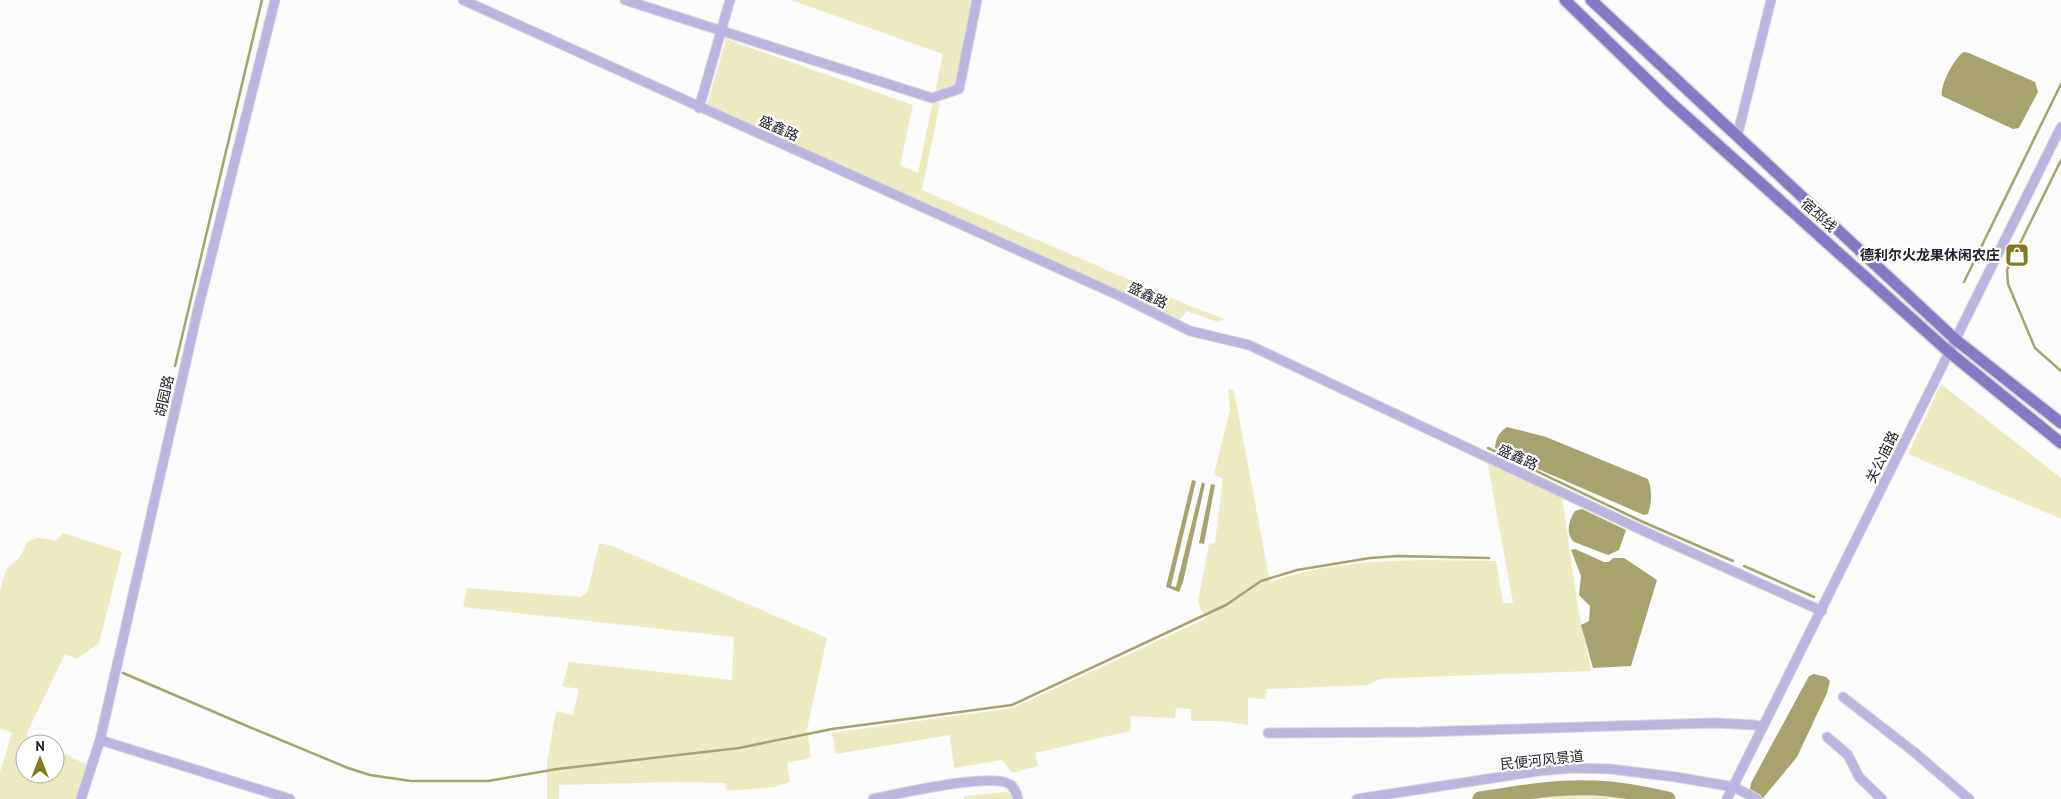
<svg xmlns="http://www.w3.org/2000/svg" width="2061" height="799" viewBox="0 0 2061 799" font-family="'PT Sans','Noto Sans SC',sans-serif">
<style>
.green{fill:#eeeac1}
.water{fill:#a8a26e}
.lines{fill:none;stroke-linecap:round;stroke-linejoin:round}
.stream{stroke:#a8a26e;stroke-width:2.5}
.river{stroke:#a8a26e;stroke-width:15}
.minor-casing{stroke:#d8d8da;stroke-width:11}
.major-casing{stroke:#d8d8da;stroke-width:14}
.minor{stroke:#bbb5df;stroke-width:9}
.major{stroke:#8679c3;stroke-width:11}
.labels{text-anchor:middle;dominant-baseline:central;stroke-width:4.5;stroke-linejoin:round;paint-order:stroke}
.street-label{font-size:14px;fill:#21202c;stroke:#fff}
.poi-label{font-size:14px;font-weight:bold;fill:#21202c;stroke:#fff;text-anchor:end}
</style>
<rect width="100%" height="100%" fill="#fbfbfb"/>
<g class="green">
<polygon points="791,0 972,0 955,85 935,93 943,54"/>
<polygon points="726,39 913,105 900,165 918,173 933,101 940,103 922,190 1190,306 1224,319 1218,322 1187,311 1180,319 707,105"/>
<polygon points="1941,384 2061,478 2061,519 1908,454"/>
<path d="M1228 389 1234 391 1270 582C1344 556 1419 560 1496 561L1503 603H1513L1487 460 1562 496 1578 608 1591 671 1394 678 1379 679 1369 685 1267 689 1265 699 1248 698V725L1220 721H1191V709L1176 708 1175 718 1131 716 1130 731 1035 753 1038 766 1012 773 1002 760 954 768 950 735 836 754 832 733 1013 708 1207 618 1200 608 1198 601 1209 544 1215 543 1223 478 1214 475 1230 409Z"/>
<polygon points="63,533 122,552 99,643 77,659 65,654 26,735 44,744 25,744 25,774 55,774 55,749 87,765 76,799 0,799 0,772 12,733 0,728 0,591 6,570 20,557 28,541 39,538 56,541"/>
<polygon points="599,543 612,546 827,638 807,729 811,758 787,763 790,782 774,787 726,791 725,783 673,782 559,785 559,799 547,799 547,763 556,711 573,715 579,689 562,686 569,662 732,680 734,637 463,607 467,588 581,597 588,591"/>
<polygon points="1006,792 1013,795 1014,799 964,799 964,796"/>
<polygon points="1563,794 1635,799 1534,799"/>
</g>
<g class="water">
<path d="M1964 52 1969 53 2035 82 2038 92 2019 128 2013 129 1942 96C1939 87 1955 56 1964 52Z"/>
<path d="M1507 427 1546 437 1648 479C1652 489 1652 503 1648 514L1644 515 1501 453 1495 448C1496 438 1498 433 1507 427Z"/>
<polygon points="1192,480 1196,481 1171,586 1176,587 1202,482 1205,484 1183,582 1179,592 1166,587"/>
<polygon points="1211,484 1215,485 1204,544 1199,543"/>
<path d="M1582 509 1626 530 1619 550 1608 555 1574 542C1565 533 1569 520 1575 511Z"/>
<polygon points="1575,549 1604,562 1609,562 1613,558 1624,558 1657,580 1631,666 1593,668 1581,625 1589,621 1590,606 1579,595 1581,576 1571,550"/>
<polygon points="1814,674 1826,677 1830,681 1827,693 1797,757 1763,798 1750,789 1751,783 1809,676"/>
</g>
<g class="lines">
<g class="stream">
<polyline points="2061,160 2007,270 2008,284 2035,348 2061,371"/>
<polyline points="1964,282 2061,84"/>
<polyline points="175,366 262,0"/>
<polyline points="1488,448 1643,522 1733,561"/>
<polyline points="1744,566 1814,597"/>
<polyline points="123,673 247,726 348,768 370,775 411,781 488,781 557,769 739,748 832,729 1012,705 1226,605 1261,581 1297,570 1370,558 1398,556 1489,558"/>
</g>
<path class="river" d="M1480 799C1518 793 1557 786 1595 788 1620 789 1644 794 1668 799"/>
<g class="minor-casing">
<g id="minor">
<polyline points="463,0 1122,297 1190,331 1249,345 1648,533 1822,611"/>
<polyline points="625,0 932,98 959,89 977,0"/>
<polyline points="699,108 730,0"/>
<polyline points="1737,137 1771,0"/>
<polyline points="1843,697 1914,752 1969,799"/>
<polyline points="1268,733 1420,732 1714,723 1755,725 1763,727"/>
<polyline points="1827,737 1848,755 1859,777 1882,799"/>
<polyline points="100,740 290,799"/>
<polyline points="81,799 100,740 198,309 275,0"/>
<path d="M873 799C898 794 994 771 1011 785 1015 789 1017 794 1018 799"/>
<polyline points="1357,799 1539,771 1573,768 1610,769 1676,777 1734,787 1757,799"/>
<polyline points="1727,799 2061,127"/>
</g>
</g>
<g class="major-casing">
<g id="major">
<polyline points="1565,0 1669,101 1949,352 2061,443"/>
<polyline points="1591,0 1956,340 2061,423"/>
</g>
</g>
<use href="#minor" class="minor"/>
<use href="#major" class="major"/>
</g>
<defs>
<g id="shop-square" transform="scale(1.25)"><rect x="-9" y="-9" width="18" height="18" rx="4" fill="#847a20" stroke="#fff"/><path d="M-5-2.5h2.3a2.7 3.5 0 0 1 5.4 0H5L5.5 6h-11ZM-1.5-2.5h3a1.5 2.3 0 0 0-3 0Z" fill="#fff"/></g>
</defs>
<g fill-rule="evenodd">
<use href="#shop-square" x="2017" y="255"/>
</g>
<g class="labels">
<g class="street-label">
<text transform="translate(779 128) rotate(24)">盛鑫路</text>
<text transform="translate(1819 215) rotate(42)">宿邳线</text>
<text transform="translate(1148 295) rotate(26)">盛鑫路</text>
<text transform="translate(164 396) rotate(-77)">胡园路</text>
<text transform="translate(1518 457) rotate(25)">盛鑫路</text>
<text transform="translate(1882 457) rotate(-64)">关公庙路</text>
<text transform="translate(1542 760) rotate(-6)">民便河风景道</text>
</g>
<g class="poi-label">
<text x="2000" y="255">德利尔火龙果休闲农庄</text>
</g>
</g>
<g transform="translate(40 759)"><circle r="24" fill="#ffffff" stroke="#a6a6ab"/>
<path d="M0-4L9 19L0 12L-9 19Z" fill="#847a20"/>
<text y="-8" font-size="14" font-weight="bold" text-anchor="middle" fill="#21202c">N</text>
</g>
</svg>
